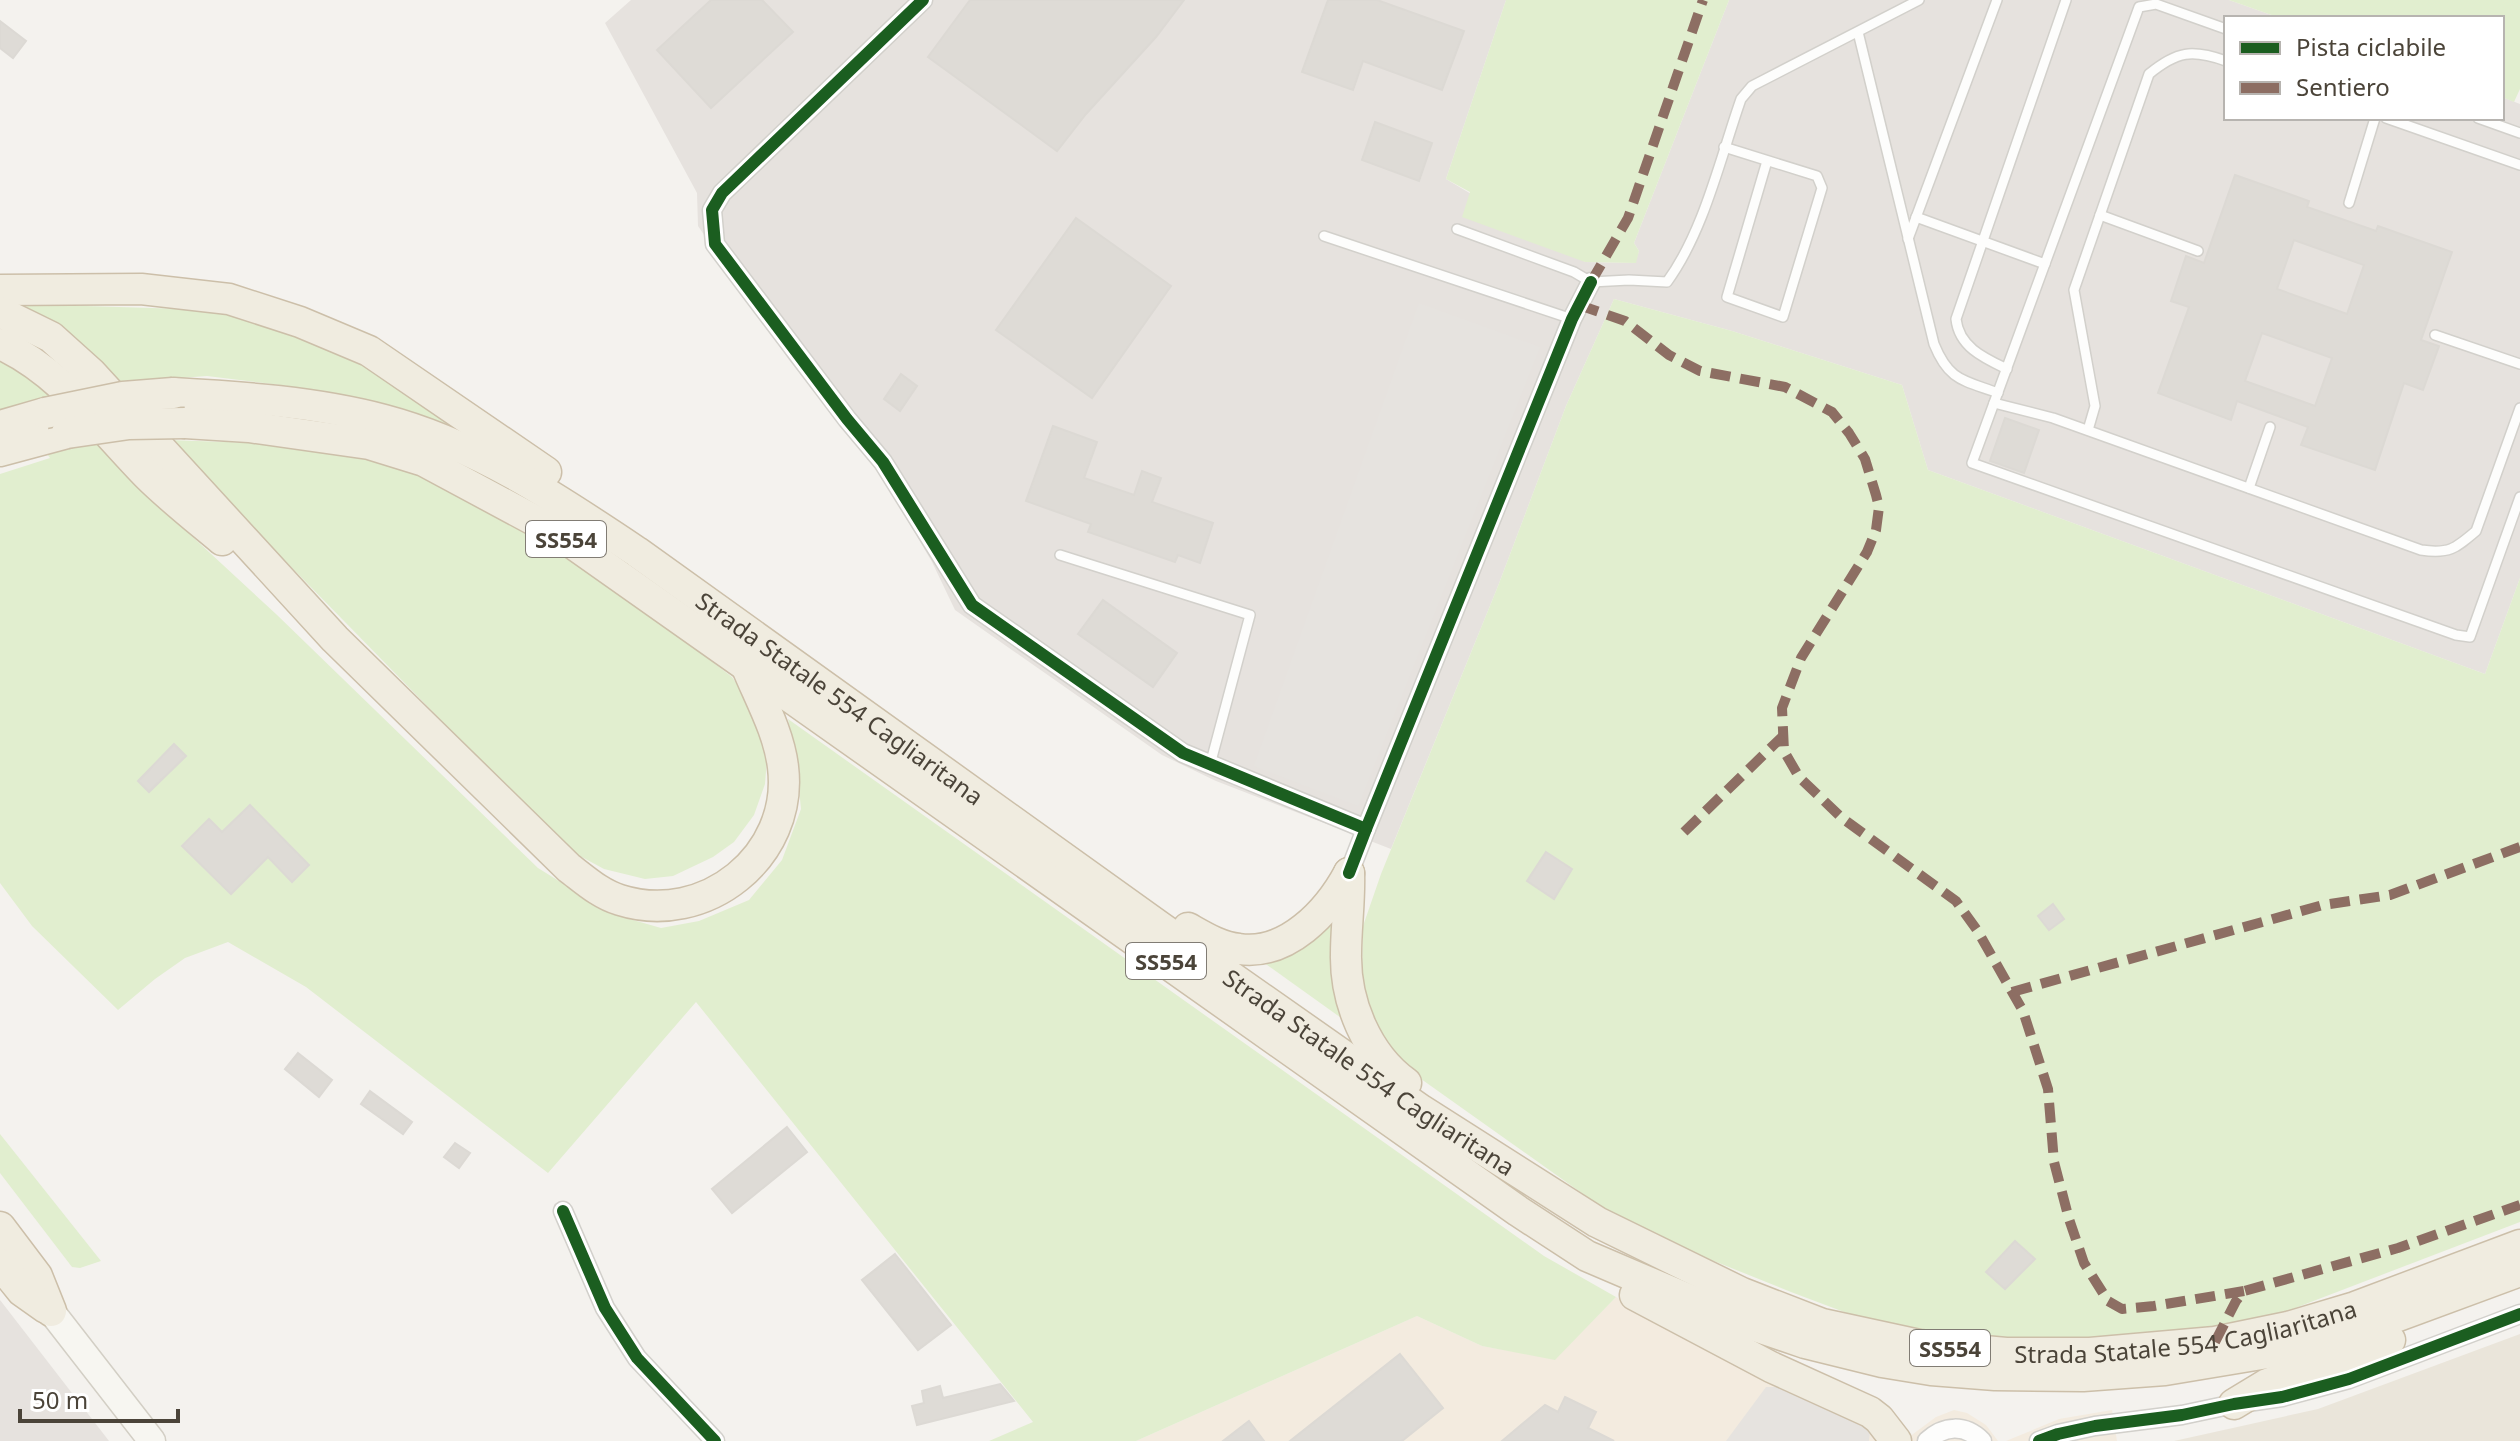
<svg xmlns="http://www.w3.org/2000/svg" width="2520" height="1441" viewBox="0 0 2520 1441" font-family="'Noto Sans',sans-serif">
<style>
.commercial{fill:#f3ebdf}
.industrial{fill:#e6e2de}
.education{fill:#eae5da}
.green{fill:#e1eecf}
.parking{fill:#e6e3df}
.building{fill:#dedbd6;stroke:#dcd9d4;stroke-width:2;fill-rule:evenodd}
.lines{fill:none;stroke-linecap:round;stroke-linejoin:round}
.service-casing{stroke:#d2d0cb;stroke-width:12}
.minor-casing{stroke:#d2d0cb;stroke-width:21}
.secondary-casing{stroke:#d3cfc5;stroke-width:29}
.trunk-casing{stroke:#ccbfa9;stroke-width:33}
.service{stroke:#fdfdfc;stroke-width:9}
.minor{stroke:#fdfdfc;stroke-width:18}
.secondary{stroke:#f7f6f1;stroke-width:26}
.trunk{stroke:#f0ece0;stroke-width:30}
.trunk-bridge-casing{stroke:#ccbfa9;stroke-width:33;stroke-linecap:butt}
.trunk-bridge{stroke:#f0ece0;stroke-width:30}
.quiet{stroke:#8d6e63;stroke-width:10;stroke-dasharray:20 10;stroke-linecap:butt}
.cycleway-casing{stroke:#fff;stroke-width:17}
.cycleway{stroke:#1b5e20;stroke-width:12}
.labels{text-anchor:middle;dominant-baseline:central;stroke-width:6;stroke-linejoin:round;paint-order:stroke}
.shield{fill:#fff;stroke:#817c74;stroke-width:2}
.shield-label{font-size:22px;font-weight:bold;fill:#4b4439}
.street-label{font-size:24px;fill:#4b4439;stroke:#fff}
</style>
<rect width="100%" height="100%" fill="#f4f2ee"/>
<g class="commercial">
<polygon points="1616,1297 1870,1430 1909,1437 1936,1417 1954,1410 1967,1413 1986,1425 1998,1441 1136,1441 1417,1316 1482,1346 1555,1359"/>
<polygon points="2112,1410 2117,1441 2006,1441 2059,1419"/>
</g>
<g class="industrial">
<polygon points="631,0 1506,0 1446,179 1585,262 1635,263 1639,251 1634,243 1729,0 2229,0 2280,18 2226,18 2226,118 2502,118 2502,97 2520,104 2520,578 2485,674 1928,470 1902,385 1732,331 1614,299 1566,406 1498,586 1391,849 1216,781 1162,755 955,610 932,562 882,477 789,360 698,226 697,193 605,23"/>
<polygon points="0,1300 109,1441 0,1441"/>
</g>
<polygon class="education" points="2520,1334 2520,1441 2174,1441 2318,1409"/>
<g class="green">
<polygon points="1506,0 1729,0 1634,243 1639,251 1636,263 1585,262 1462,217 1470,192 1446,179"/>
<polygon points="2229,0 2520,0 2520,89 2514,102 2502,97 2502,18 2280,18"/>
<polygon points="1614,299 1732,331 1902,385 1928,470 2485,674 2520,578 2520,1222 2261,1321 2208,1332 2044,1344 1905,1330 1868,1321 1791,1292 1704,1257 1607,1211 1400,1064 1370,1017 1362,979 1363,926 1381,874 1498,586 1566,406"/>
<polygon points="20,304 218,310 284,328 350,357 484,443 378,405 288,386 207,376 112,383 49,325"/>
<polygon points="0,353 26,367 170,516 276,614 538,868 612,914 661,928 699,921 749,900 782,860 801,809 796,759 788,719 1544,1256 1616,1297 1555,1360 1482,1346 1417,1316 1136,1441 989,1441 1033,1422 696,1002 548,1173 306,987 228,942 185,958 155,979 118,1010 32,926 0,883 0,474 50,458 14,408 0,413"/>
<polygon points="167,440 288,444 400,463 523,528 683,639 732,677 753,708 767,759 765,784 754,815 734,842 713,857 673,876 645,879 604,869 567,849"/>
<polygon points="1337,900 1351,1025 1256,957"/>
<polygon points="0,1134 101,1261 80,1268 72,1267 0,1173"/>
</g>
<g class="parking">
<polygon points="1419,303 1540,347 1358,806 1254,766"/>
<polygon points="1766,1387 1783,1387 1823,1406 1870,1430 1869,1441 1726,1441"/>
</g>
<g class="building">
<polygon points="711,0 762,0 793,32 711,108 657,50"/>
<polygon points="970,0 1184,0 1156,37 1086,114 1057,151 928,57"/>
<polygon points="1328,0 1377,0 1464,31 1442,90 1363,61 1353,90 1302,72"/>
<polygon points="0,21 26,41 13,58 0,48"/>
<polygon points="1375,122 1432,143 1419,181 1362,160"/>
<path d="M2235 175 2309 201 2307 207 2376 231 2378 226 2452 252 2421 340 2439 346 2423 390 2404 383 2375 470 2301 445 2308 427 2237 401 2231 420 2158 393 2189 307 2171 301 2186 256 2204 263ZM2294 240 2364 265 2347 314 2277 289ZM2262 333 2332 358 2315 406 2245 381Z"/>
<polygon points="1076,218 1171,286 1092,398 996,330"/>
<polygon points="901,374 917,386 900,411 884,399"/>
<polygon points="2005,418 2039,430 2024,473 1990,461"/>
<polygon points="1053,426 1097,442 1084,478 1134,495 1142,471 1161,478 1152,502 1213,523 1200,563 1178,555 1175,562 1088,532 1091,524 1026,501"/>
<polygon points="1103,600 1177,653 1153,687 1078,634"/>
<polygon points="174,744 186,756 149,792 138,781"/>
<polygon points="250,805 309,865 292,882 268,857 231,894 182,846 209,819 222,832"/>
<polygon points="1546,852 1572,869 1554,899 1527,881"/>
<polygon points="2053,904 2064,919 2049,930 2038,916"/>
<polygon points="298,1053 332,1080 319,1097 285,1069"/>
<polygon points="370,1091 412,1122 403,1134 361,1104"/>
<polygon points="787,1127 807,1152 732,1213 712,1189"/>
<polygon points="455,1143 470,1153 459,1168 444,1157"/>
<polygon points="2015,1241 2035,1259 2005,1289 1986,1272"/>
<polygon points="895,1254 951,1325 918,1350 862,1280"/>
<polygon points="1400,1354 1443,1408 1402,1441 1290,1441"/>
<polygon points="1000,1384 1014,1401 917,1425 912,1406 924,1403 922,1391 940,1386 943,1398"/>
<polygon points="1565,1397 1596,1412 1588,1428 1614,1441 1502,1441 1545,1405 1558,1412"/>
<polygon points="1249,1421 1264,1441 1223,1441"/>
</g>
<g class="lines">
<g class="service-casing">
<g id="service">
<polyline points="2226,29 2156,4 2139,7 1972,463 2456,635 2470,637 2520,497"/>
<path d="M1858 32 1934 344C1949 381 1963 380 1998 393"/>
<polyline points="2386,118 2520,165"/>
<polyline points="2478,118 2520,133"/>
<polyline points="1724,147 1817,176 1822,188 1783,317 1727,297 1767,161"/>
<polyline points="2349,203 2375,118"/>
<polyline points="2100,215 2198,251"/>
<polyline points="1916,217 2045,264"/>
<path d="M1457 229 1574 272 1591 282 1629 280 1667 282C1704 231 1720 159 1741 99L1752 86 1919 0"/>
<polyline points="1324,236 1572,319"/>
<polyline points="1908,239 1997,0"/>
<polyline points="2435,335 2520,364"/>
<path d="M2007 369C1984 358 1959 347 1956 319L2066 0"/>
<path d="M1994 403 2053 418 2421 550C2449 554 2455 549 2476 531L2520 408"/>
<path d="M2088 430 2095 406 2074 290 2149 74C2177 51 2192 49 2226 61"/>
<polyline points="2249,488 2270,427"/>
<polyline points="1060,555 1250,615 1210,765"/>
</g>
</g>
<g class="minor-casing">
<g id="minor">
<polyline points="923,0 722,193 712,210 715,244 847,419 883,462 972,605 1183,753 1366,829 1349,873"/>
<polyline points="1366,829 1572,319 1591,282"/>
<polyline points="563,1211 605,1308 637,1358 715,1441"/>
<path d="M1927 1441C1944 1425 1965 1424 1982 1441"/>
<polyline points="2039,1441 2058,1434 2095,1426 2182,1415 2234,1404 2282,1397 2349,1379 2520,1314"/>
</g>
</g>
<g class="secondary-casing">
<polyline id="secondary" points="51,1311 152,1441"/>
</g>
<g class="trunk-casing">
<g id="trunk">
<polyline points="0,290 141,289 229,299 300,322 369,351 546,472"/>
<path d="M0 312 51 337 91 373 335 639 569 868C585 880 600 894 620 900 705 927 794 856 783 767 779 732 759 697 746 665"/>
<path d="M0 344C60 371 102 429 147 475 170 498 197 519 222 540"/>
<path id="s1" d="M173 393C243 397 316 402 384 420 478 445 558 499 637 552L1160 927 1421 1110 1597 1222 1742 1293 1822 1324 1919 1345 2006 1353H2090L2215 1342 2288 1327 2355 1307 2520 1245"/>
<polyline points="185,423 249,427 369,444 424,461 558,533 1518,1211 1587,1256 1732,1318 1805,1343 1882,1362 1931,1370 1995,1375 2083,1376 2165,1370 2291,1349 2371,1326 2520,1271"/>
<polyline points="0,426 45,413"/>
<polyline points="0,451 67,433"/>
<path d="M1349 873C1350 901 1346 927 1346 954 1345 1002 1367 1055 1406 1083"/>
<path d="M1188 928C1204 937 1220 947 1239 949 1287 956 1328 912 1349 873"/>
<polyline points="0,1227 37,1276 51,1311"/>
<polyline points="0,1264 22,1291 46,1308"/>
<polyline points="1635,1295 1771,1367 1870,1412 1879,1419 1896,1441"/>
<polyline points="2234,1404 2267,1384 2390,1340"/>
</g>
</g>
<use href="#service" class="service"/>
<use href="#minor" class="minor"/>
<use href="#secondary" class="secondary"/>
<use href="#trunk" class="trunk"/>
<g class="trunk-bridge-casing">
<g id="trunk-bridge">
<polyline points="45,413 123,397 173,393"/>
<polyline points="67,433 129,424 185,423"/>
</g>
</g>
<use href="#trunk-bridge" class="trunk-bridge"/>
<g class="quiet">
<polyline points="1591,282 1628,218 1703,0"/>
<polyline points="1579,305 1625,321 1669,355 1700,371 1785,387 1832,412 1849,433 1865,459 1876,495 1879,507 1876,530 1867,552 1801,658 1782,708 1784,751 1799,777 1842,818 1956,901 1977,930 2023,1011 2048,1089 2054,1162 2069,1219 2084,1263 2108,1301 2122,1309 2154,1306 2244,1291"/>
<polyline points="1684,832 1783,736"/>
<polyline points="2012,992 2323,905 2390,895 2520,847"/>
<polyline points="2215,1342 2236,1301 2244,1291 2398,1248 2520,1205"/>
</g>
<g class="cycleway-casing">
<g id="cycleway">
<polyline points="923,0 722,193 712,210 715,244 847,419 883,462 972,605 1183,753 1366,829 1349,873"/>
<polyline points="1366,829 1572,319 1591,282"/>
<polyline points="563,1211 605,1308 637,1358 715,1441"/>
<polyline points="2039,1441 2058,1434 2095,1426 2182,1415 2234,1404 2282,1397 2349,1379 2520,1314"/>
</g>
</g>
<use href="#cycleway" class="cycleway"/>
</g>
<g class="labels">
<g class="shield">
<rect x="526" y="521" width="80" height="36" rx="6"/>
<rect x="1126" y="943" width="80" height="36" rx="6"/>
<rect x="1910" y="1330" width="80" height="36" rx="6"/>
</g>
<g class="shield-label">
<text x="566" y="539">SS554</text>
<text x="1166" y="961">SS554</text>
<text x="1950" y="1348">SS554</text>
</g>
<g class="street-label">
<text stroke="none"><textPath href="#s1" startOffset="750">Strada Statale 554 Cagliaritana</textPath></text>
<text stroke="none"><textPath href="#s1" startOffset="1398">Strada Statale 554 Cagliaritana</textPath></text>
<text stroke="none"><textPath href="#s1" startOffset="2286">Strada Statale 554 Cagliaritana</textPath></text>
</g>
</g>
<rect x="2224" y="16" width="280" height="104" fill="#ffffff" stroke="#b7b4b0" stroke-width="2"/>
<rect x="2240" y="42" width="40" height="12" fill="#1b5e20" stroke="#b7b4b0" stroke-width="2"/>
<text x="2296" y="56" font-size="24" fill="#4b4439">Pista ciclabile</text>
<rect x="2240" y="82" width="40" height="12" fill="#8d6e63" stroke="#b7b4b0" stroke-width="2"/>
<text x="2296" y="96" font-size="24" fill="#4b4439">Sentiero</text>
<path d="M20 1409v12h158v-12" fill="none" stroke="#4b4439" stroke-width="4"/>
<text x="32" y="1409" font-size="24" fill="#4b4439" stroke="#ffffff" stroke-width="6" paint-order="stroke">50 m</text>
</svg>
